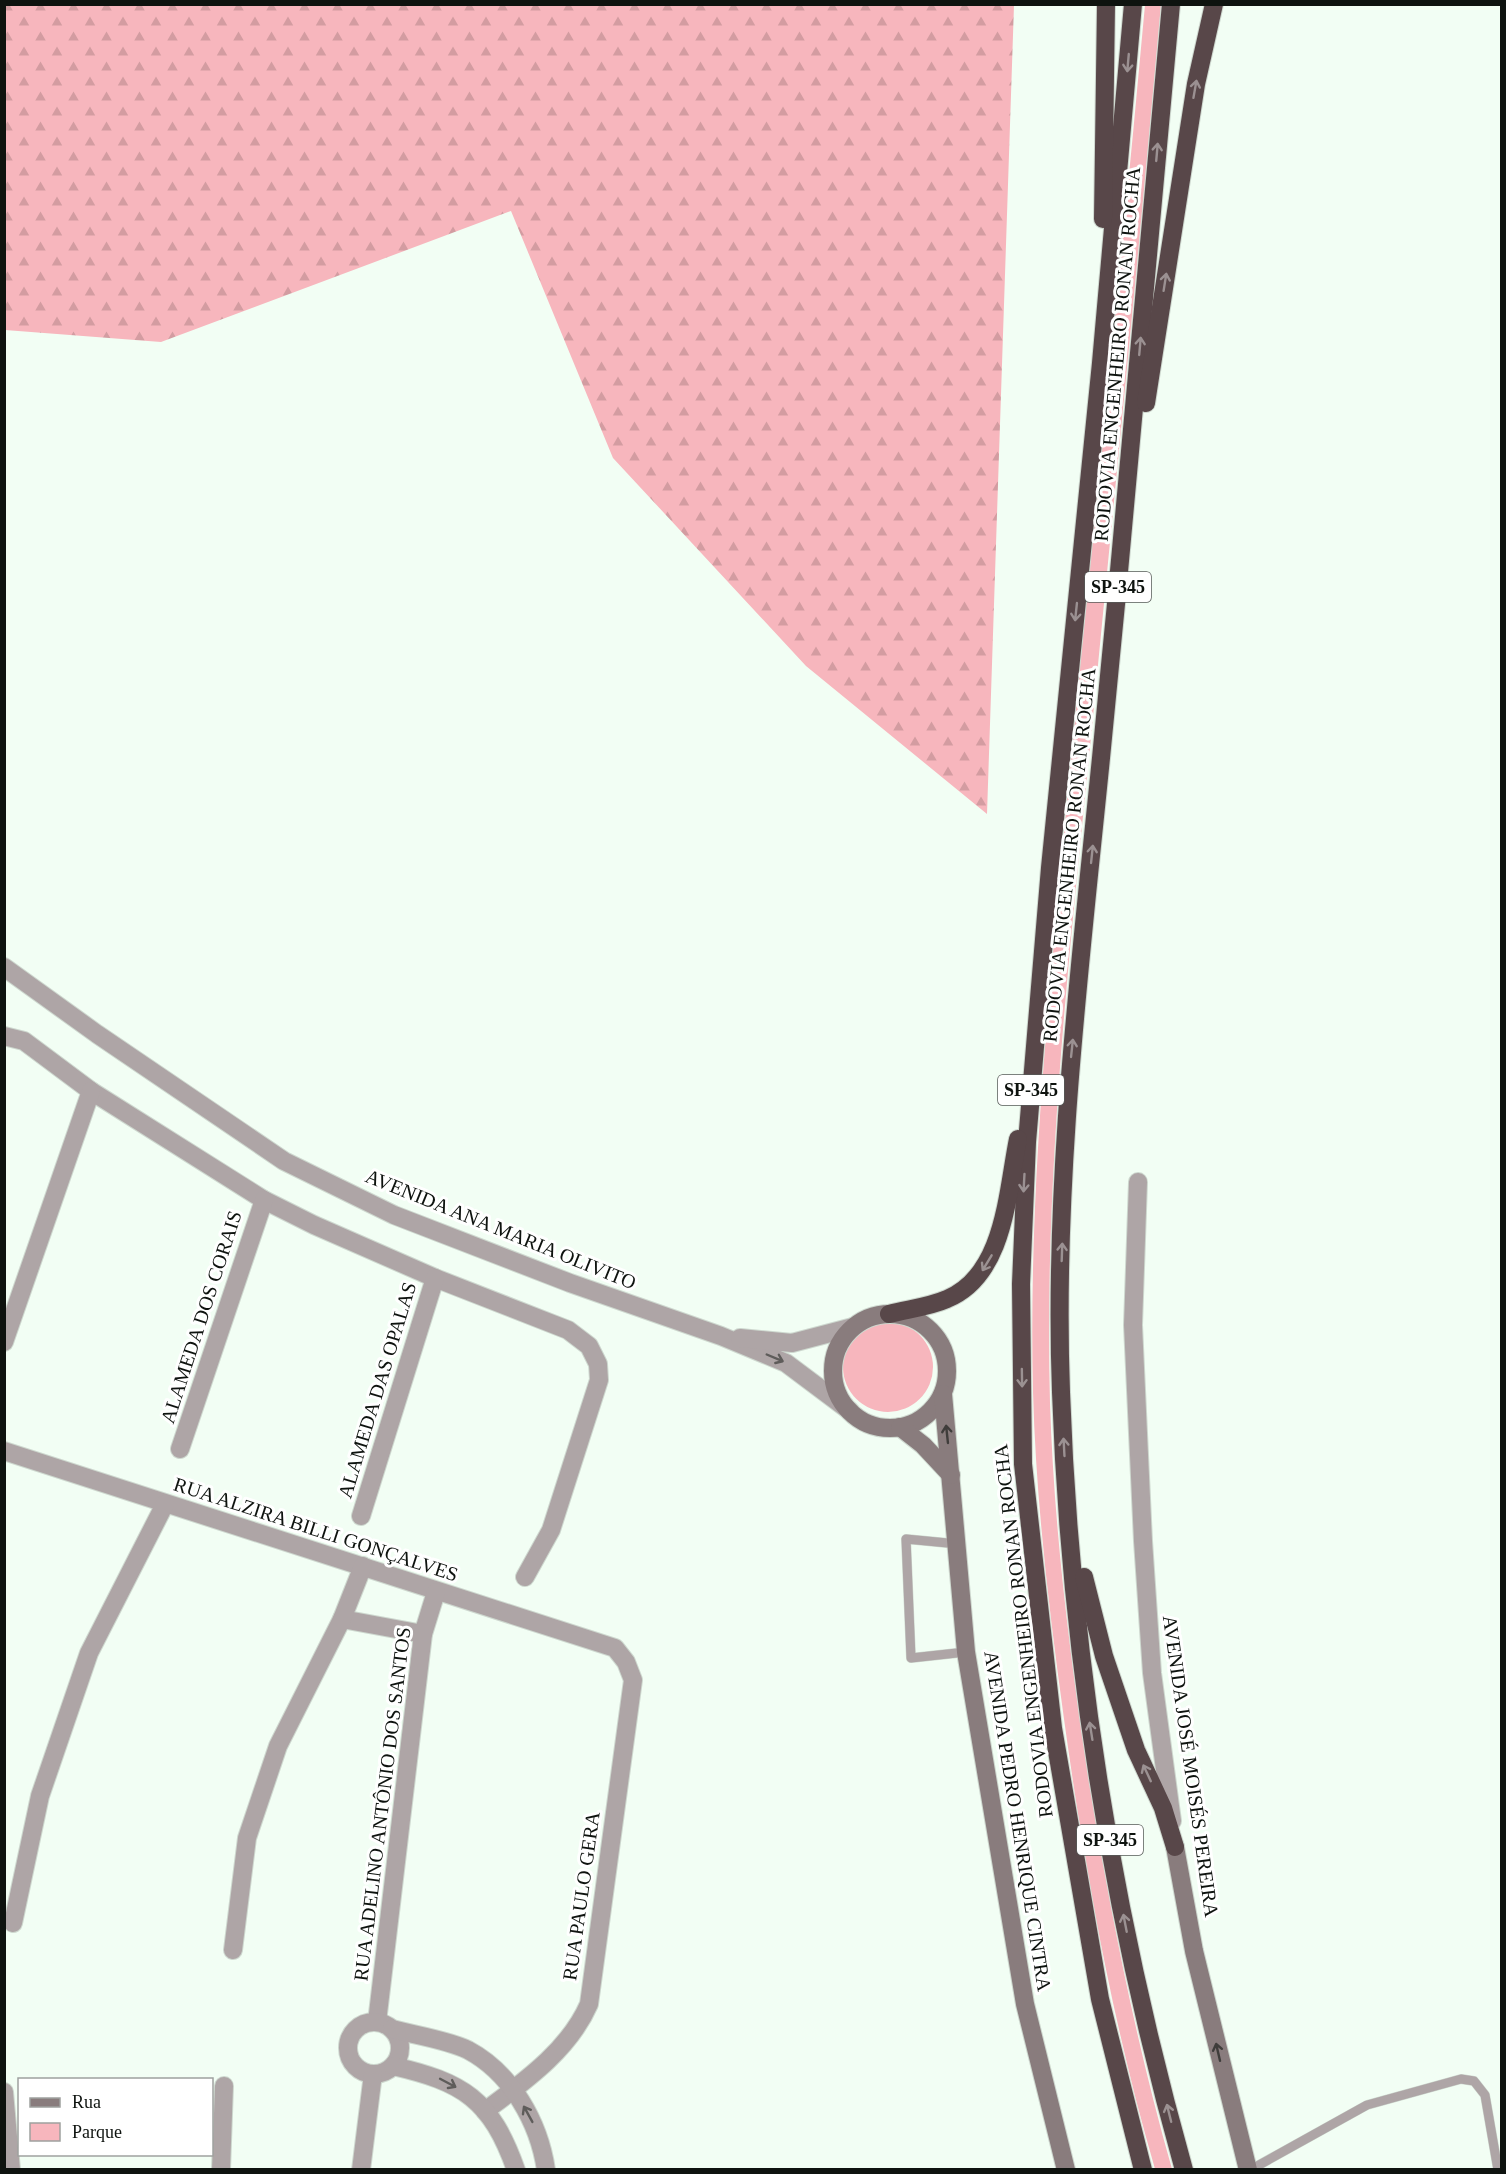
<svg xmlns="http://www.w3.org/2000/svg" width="1506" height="2174" viewBox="0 0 1506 2174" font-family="Georgia,serif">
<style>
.green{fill:#f7b6bd}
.forest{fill:url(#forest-firs)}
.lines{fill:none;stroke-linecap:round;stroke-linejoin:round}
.lane-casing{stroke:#ced8cf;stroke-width:10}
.street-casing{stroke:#ced8cf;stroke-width:20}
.secondary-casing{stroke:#ced8cf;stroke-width:20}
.highway-casing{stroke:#ced8cf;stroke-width:20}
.lane{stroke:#aea5a6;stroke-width:9}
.street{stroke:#aea5a6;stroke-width:18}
.secondary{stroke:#897c7d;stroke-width:18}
.highway{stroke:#584749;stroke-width:18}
.oneway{stroke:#9b9192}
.oneway2{stroke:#5e5c5a}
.oneway3{stroke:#3f3d3b}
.labels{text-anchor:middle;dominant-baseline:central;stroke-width:6;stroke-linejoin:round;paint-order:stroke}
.shield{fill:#fff;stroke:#565a57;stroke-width:1.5}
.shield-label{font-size:18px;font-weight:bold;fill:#0e130f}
.street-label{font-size:20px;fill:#0e130f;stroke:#fff}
</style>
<defs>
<pattern id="forest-firs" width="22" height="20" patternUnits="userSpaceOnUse" patternTransform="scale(1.5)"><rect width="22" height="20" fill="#f7b6bd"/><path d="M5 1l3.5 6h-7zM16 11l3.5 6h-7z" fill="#d39ca1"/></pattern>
</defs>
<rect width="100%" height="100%" fill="#f2fef4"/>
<g class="green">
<path d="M1145 5H1161C1139 252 1114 499 1090 747 1068 965 1044 1183 1050 1403 1054 1527 1069 1651 1088 1773 1109 1907 1135 2039 1172 2169H1155C1112 2021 1085 1871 1064 1719 1049 1610 1036 1501 1033 1392 1028 1194 1049 997 1067 801 1092 535 1121 270 1145 5Z"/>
<circle cx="888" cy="1367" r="45"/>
</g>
<polygon class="forest" points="4,5 1014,5 987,814 806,666 613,458 511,211 161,342 5,330"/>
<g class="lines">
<g class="lane-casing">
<g id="lane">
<polyline points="958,1544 906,1539 911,1658 966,1652"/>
<polyline points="1250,2170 1367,2105 1461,2079 1474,2081 1485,2095 1498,2170"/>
</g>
</g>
<g class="street-casing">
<g id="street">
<polyline points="4,967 97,1034 284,1161 394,1215 570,1283 721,1336 786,1363 850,1411"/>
<polyline points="4,1036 24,1041 91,1091 264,1200 314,1225 435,1278 568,1330 589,1346 598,1364 599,1380 551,1530 525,1577"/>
<polyline points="1138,1182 1133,1325 1143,1541 1152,1673 1172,1821"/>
<polyline points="740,1338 792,1343 853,1327"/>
<polyline points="4,1342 91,1091"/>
<polyline points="180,1449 264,1200"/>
<path d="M4 1451 615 1648 626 1662 633 1680 589 2004C569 2050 525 2081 485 2111"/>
<polyline points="361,1516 435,1278"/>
<polyline points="342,1619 423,1634"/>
<polyline points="13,1923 40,1796 89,1653 165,1504"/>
<polyline points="233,1950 247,1838 278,1746 342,1619 363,1566"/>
<polyline points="377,2022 423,1634 436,1592"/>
<circle cx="374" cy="2048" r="26"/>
<path d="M392 2029C414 2035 448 2040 468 2050 511 2073 539 2122 546 2170"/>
<path d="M393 2066C463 2082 491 2099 516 2170"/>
<polyline points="4,2092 11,2170"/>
<polyline points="221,2170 224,2086"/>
<polyline points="361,2170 373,2074"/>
</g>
</g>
<g class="secondary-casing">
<g id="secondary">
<circle cx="890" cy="1371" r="57"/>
<polyline points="943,1394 966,1652 1025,2004 1066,2170"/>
<polyline points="900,1427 923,1445 951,1475"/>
<polyline points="1175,1847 1194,1951 1248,2170"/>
</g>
</g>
<g class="highway-casing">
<g id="highway">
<polyline points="1133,4 1101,363 1050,868 1027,1142 1021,1284 1023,1464 1053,1728 1100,1999 1143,2170"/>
<path d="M1171 4C1148 256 1126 507 1101 758 1080 968 1053 1180 1061 1392 1070 1654 1113 1917 1184 2170"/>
<polyline points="1103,219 1106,4"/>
<polyline points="1146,403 1196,84 1214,4"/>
<path d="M889 1314C908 1309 929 1307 947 1299 1005 1275 1007 1193 1018 1139"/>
<polyline points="1084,1577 1104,1656 1136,1750 1163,1808 1175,1847"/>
</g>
</g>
<use href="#lane" class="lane"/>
<use href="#street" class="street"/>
<use href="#secondary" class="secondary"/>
<use href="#highway" class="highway"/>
</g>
<defs><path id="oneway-shaft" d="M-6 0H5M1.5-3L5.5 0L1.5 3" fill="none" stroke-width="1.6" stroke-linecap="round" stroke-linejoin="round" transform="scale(1.5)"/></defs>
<g class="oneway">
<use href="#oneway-shaft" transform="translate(1128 63) rotate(95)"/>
<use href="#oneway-shaft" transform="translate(1195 89) rotate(-80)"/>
<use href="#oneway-shaft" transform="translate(1157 152) rotate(-85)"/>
<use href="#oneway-shaft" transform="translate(1165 282) rotate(-81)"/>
<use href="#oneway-shaft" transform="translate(1140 346) rotate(-85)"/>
<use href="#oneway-shaft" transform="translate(1076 612) rotate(96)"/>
<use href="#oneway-shaft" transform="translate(1092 854) rotate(-84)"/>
<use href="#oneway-shaft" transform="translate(1072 1048) rotate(-84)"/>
<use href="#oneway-shaft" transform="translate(1024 1183) rotate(93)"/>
<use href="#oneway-shaft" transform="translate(1062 1252) rotate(-88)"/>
<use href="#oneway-shaft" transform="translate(987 1263) rotate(121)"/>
<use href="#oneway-shaft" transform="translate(1022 1378) rotate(89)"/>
<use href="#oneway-shaft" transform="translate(1064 1447) rotate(-93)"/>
<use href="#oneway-shaft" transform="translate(1091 1731) rotate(-99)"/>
<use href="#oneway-shaft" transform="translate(1147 1773) rotate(-115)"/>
<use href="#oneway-shaft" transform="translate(1125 1923) rotate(-101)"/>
<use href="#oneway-shaft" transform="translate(1169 2113) rotate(-104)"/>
</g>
<g class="oneway2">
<use href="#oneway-shaft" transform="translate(775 1358) rotate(23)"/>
<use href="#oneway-shaft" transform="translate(448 2083) rotate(28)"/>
<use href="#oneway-shaft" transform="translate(528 2114) rotate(-119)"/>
</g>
<g class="oneway3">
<use href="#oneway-shaft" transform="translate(947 1434) rotate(-96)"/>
<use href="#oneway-shaft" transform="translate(1218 2052) rotate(-103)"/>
</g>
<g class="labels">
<g class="shield">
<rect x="1085" y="572" width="66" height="30" rx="4.5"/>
<rect x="998" y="1075" width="66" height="30" rx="4.5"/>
<rect x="1077" y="1825" width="66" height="30" rx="4.5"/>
</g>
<g class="shield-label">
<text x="1118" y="587">SP-345</text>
<text x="1031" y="1090">SP-345</text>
<text x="1110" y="1840">SP-345</text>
</g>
<g class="street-label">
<text transform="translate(1117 354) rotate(-85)">RODOVIA ENGENHEIRO RONAN ROCHA</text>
<text transform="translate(1069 855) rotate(-84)">RODOVIA ENGENHEIRO RONAN ROCHA</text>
<text transform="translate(501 1229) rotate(22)">AVENIDA ANA MARIA OLIVITO</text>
<text transform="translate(201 1317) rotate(-72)">ALAMEDA DOS CORAIS</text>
<text transform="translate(377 1390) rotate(-73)">ALAMEDA DAS OPALAS</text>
<text transform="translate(316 1529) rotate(18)">RUA ALZIRA BILLI GONÇALVES</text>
<text transform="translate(1023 1631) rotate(-97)">RODOVIA ENGENHEIRO RONAN ROCHA</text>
<text transform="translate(1191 1766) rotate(82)">AVENIDA JOSÉ MOISÉS PEREIRA</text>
<text transform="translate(382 1804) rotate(-83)">RUA ADELINO ANTÔNIO DOS SANTOS</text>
<text transform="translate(1018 1821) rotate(81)">AVENIDA PEDRO HENRIQUE CINTRA</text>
<text transform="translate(581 1896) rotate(-82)">RUA PAULO GERA</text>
</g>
</g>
<rect width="1506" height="2174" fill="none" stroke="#0e130f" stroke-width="12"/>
<rect x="18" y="2078" width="195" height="78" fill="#ffffff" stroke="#9fa19f" stroke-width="1.5"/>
<rect x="30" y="2098" width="30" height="9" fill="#897c7d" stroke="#9fa19f" stroke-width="1.5"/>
<text x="72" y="2108" font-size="18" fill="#0e130f">Rua</text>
<rect x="30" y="2123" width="30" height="18" fill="#f7b6bd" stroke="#9fa19f" stroke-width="1.5"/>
<text x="72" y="2138" font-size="18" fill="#0e130f">Parque</text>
</svg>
